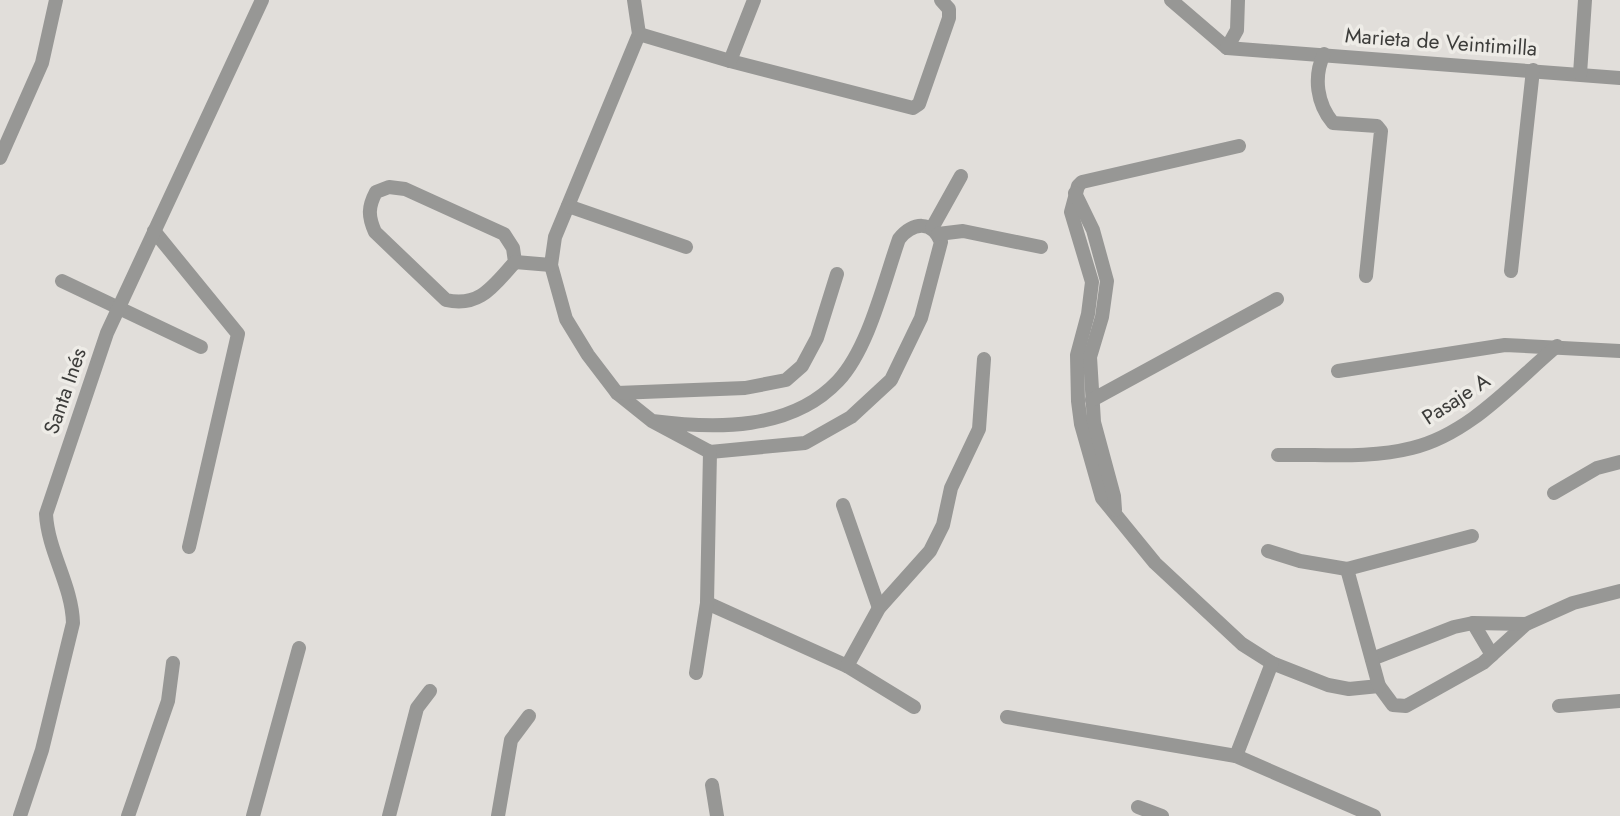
<svg xmlns="http://www.w3.org/2000/svg" width="1620" height="816" viewBox="0 0 1620 816" font-family="Jost,sans-serif">
<style>
.lines{fill:none;stroke-linecap:round;stroke-linejoin:round}
.minor{stroke:#979795;stroke-width:14}
.labels{text-anchor:middle;dominant-baseline:central;stroke-width:7;stroke-linejoin:round;paint-order:stroke}
.street-label{font-size:21px;fill:#3c3c3a;stroke:#eeece7}
</style>
<rect width="100%" height="100%" fill="#e1deda"/>
<g class="lines">
<g class="minor">
<path d="M634 0 639 34 555 237 551 265 566 319 588 355 617 393 652 421 710 452 805 443 851 417 891 380 921 318 941 242C932 220 913 222 899 239 884 281 869 348 838 381 791 431 715 429 652 421"/>
<polyline points="1171,0 1227,48"/>
<polyline points="639,34 730,61 913,108 919,104 949,18 949,9 941,0"/>
<polyline points="1227,48 1620,78"/>
<polyline points="1227,48 1237,30 1238,0"/>
<path d="M1324 54C1313 77 1317 104 1333 123L1377 126 1381 131 1366 276"/>
<polyline points="730,61 754,0"/>
<polyline points="1580,74 1585,0"/>
<polyline points="1239,146 1082,182 1078,186 1071,212 1092,282 1088,314 1077,355 1078,401 1081,424 1102,498 1155,563 1242,644 1272,663 1328,685 1349,689 1379,686 1393,705 1406,706 1483,663 1526,624 1573,603 1620,591"/>
<polyline points="0,158 42,63 56,0"/>
<path d="M389 187 405 189 504 234 513 248 515 262C494 285 480 308 446 300L375 232C368 216 368 207 376 192Z"/>
<polyline points="1075,193 1093,230 1107,281 1102,317 1090,357 1094,422 1114,496 1115,510"/>
<polyline points="568,206 686,247"/>
<polyline points="932,228 961,176"/>
<polyline points="154,231 238,334 189,547"/>
<polyline points="938,234 963,231 1041,247"/>
<polyline points="515,262 551,265"/>
<polyline points="1511,271 1533,70"/>
<polyline points="62,281 201,347"/>
<polyline points="1338,371 1505,345 1620,351"/>
<polyline points="617,393 745,388 786,380 802,366 817,338 837,274"/>
<polyline points="1092,400 1277,299"/>
<path d="M1278 455C1322 454 1369 459 1412 448 1470 434 1513 383 1557 346"/>
<polyline points="1554,493 1597,468 1620,462"/>
<polyline points="843,505 879,608"/>
<polyline points="1268,551 1300,561 1347,569"/>
<polyline points="707,603 847,666 914,707"/>
<polyline points="1473,623 1492,655"/>
<polyline points="1372,659 1454,627 1473,623 1526,624"/>
<polyline points="1272,663 1236,756 1374,816"/>
<polyline points="847,666 879,608 930,551 943,525 951,488 979,429 984,359"/>
<polyline points="696,673 707,603 710,452"/>
<polyline points="1379,686 1347,569 1472,536"/>
<polyline points="1559,706 1620,701"/>
<polyline points="1007,717 1236,756"/>
<polyline points="712,785 717,816"/>
<polyline points="1138,807 1162,816"/>
<path d="M20 816 42 750 73 623C72 585 48 552 46 514L107 333 262 0"/>
<polyline points="128,816 168,701 173,663"/>
<polyline points="253,816 299,648"/>
<polyline points="389,816 417,708 430,691"/>
<polyline points="498,816 511,740 529,716"/>
</g>
</g>
<g class="labels">
<g class="street-label">
<text transform="translate(1441 42) rotate(4)">Marieta de Veintimilla</text>
<text transform="translate(65 391) rotate(-71)">Santa Inés</text>
<text transform="translate(1456 399) rotate(-33)">Pasaje A</text>
</g>
</g>
</svg>
